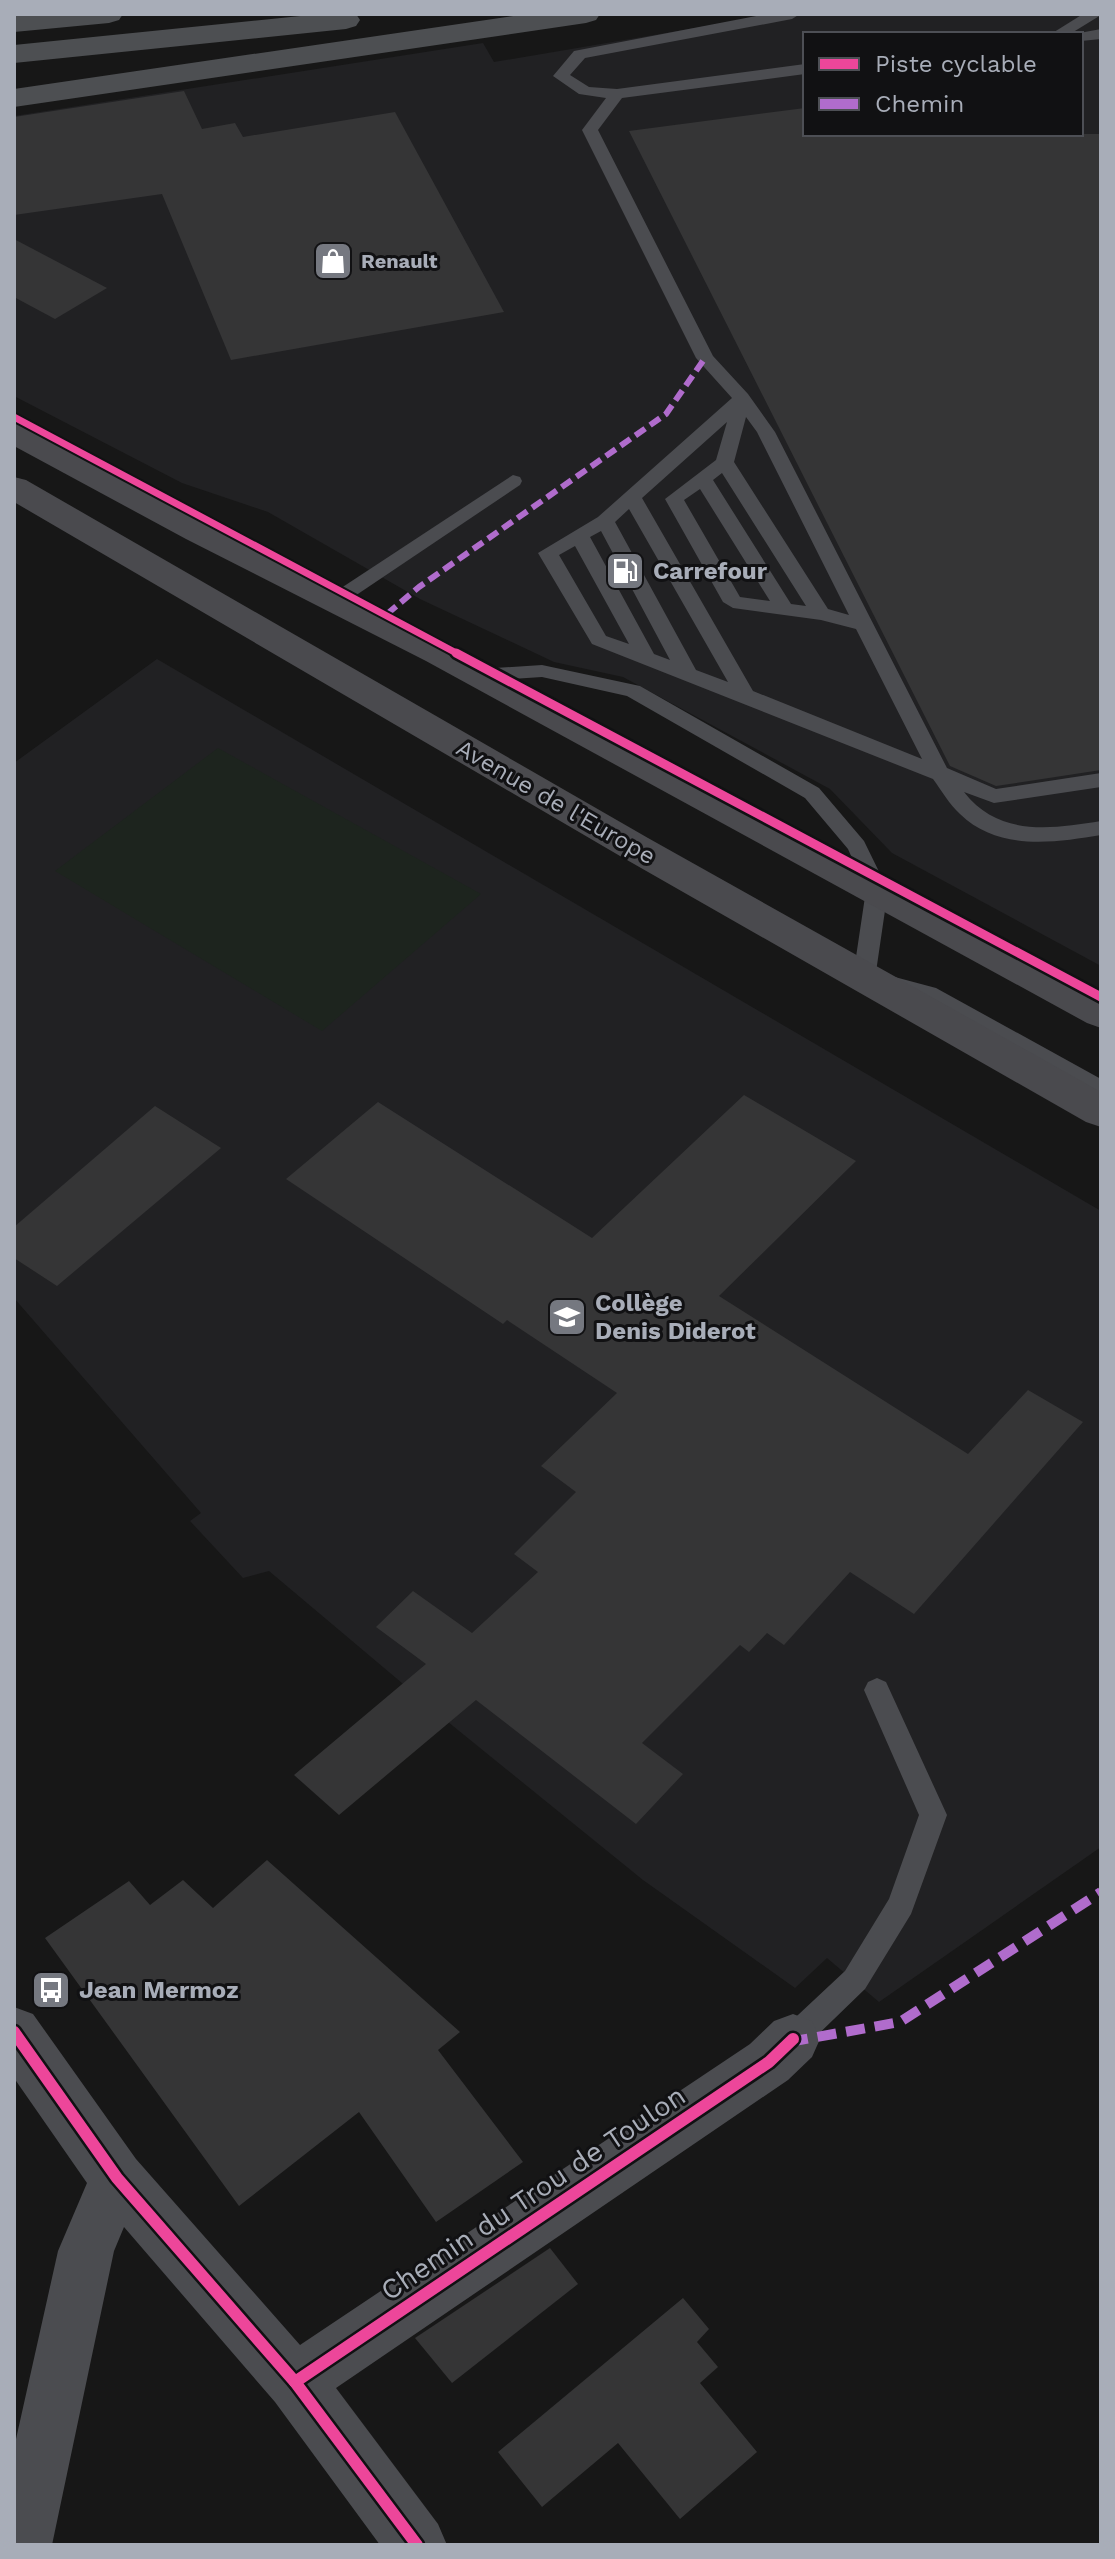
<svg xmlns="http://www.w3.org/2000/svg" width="1115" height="2559" viewBox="0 0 1115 2559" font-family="'Work Sans',sans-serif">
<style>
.built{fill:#212123;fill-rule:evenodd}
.green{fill:#1d241e}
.building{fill:#353536}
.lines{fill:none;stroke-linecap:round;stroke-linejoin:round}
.service{fill:#4b4c50;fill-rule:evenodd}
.minor{fill:#4b4c50;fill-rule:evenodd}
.secondary{fill:#4a4a4e;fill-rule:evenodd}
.primary{fill:#4d4f52;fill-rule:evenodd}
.quiet-far1{stroke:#b06ccc;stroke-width:6;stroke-dasharray:12 6;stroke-linecap:butt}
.quiet{stroke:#b06ccc;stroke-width:10;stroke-dasharray:19 10;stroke-linecap:butt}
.cycleway-far2-casing{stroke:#111113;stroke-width:11}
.cycleway-far1-casing{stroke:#111113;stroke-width:14}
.cycleway-casing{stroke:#111113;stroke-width:17}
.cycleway-far2{stroke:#ed469a;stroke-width:7}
.cycleway-far1{stroke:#ed469a;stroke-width:9}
.cycleway{stroke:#ed469a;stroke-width:12}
.labels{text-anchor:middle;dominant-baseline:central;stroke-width:6;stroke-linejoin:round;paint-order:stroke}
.far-poi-label{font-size:20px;font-weight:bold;fill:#a8adb8;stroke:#111113;text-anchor:start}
.poi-label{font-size:24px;font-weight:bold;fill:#a8adb8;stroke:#111113;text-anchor:start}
.street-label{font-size:24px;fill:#a8adb8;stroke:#111113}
.near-street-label{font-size:28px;fill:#a8adb8;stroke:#111113}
</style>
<rect width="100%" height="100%" fill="#171717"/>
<g class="built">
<path d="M778 14H1101V966L892 853 830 789 623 677 554 662 420 599 268 512 182 483 14 396V116L483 43 494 62ZM805 34H1081V134H805Z"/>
<polygon points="157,659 1101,1211 1101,1847 879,2002 827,1958 795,1988 643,1880 453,1726 269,1571 243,1578 190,1521 201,1513 14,1298 14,763"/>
</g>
<polygon class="green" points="218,748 481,894 322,1031 55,871"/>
<g class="building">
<polygon points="184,91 202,129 235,123 243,137 395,112 504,312 231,360 162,194 14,215 14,117"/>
<polygon points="805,108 805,134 1101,134 1101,770 996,786 950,766 629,131"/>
<polygon points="14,239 107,288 55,319 14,297"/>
<polygon points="744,1095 856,1161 719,1296 968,1454 1028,1390 1083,1422 914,1614 850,1572 784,1645 767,1633 749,1652 740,1645 642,1743 683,1774 636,1824 476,1700 339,1815 294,1775 426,1664 376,1627 413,1591 472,1633 538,1572 514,1554 576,1492 541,1466 617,1393 507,1320 503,1324 286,1179 378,1102 592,1238"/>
<polygon points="155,1106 221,1148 57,1286 14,1258 14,1227"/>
<polygon points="267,1860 460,2032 438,2050 523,2162 436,2222 359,2112 239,2206 45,1938 129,1881 150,1905 183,1880 213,1908"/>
<polygon points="550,2248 578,2284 452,2383 415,2338"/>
<polygon points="683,2298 709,2329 697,2342 718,2367 700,2383 757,2452 680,2519 618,2443 542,2507 498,2452"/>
</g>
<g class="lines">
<g class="service">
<path d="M767 14H800L792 19 585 58 570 75 589 87 617 89 805 64V74L622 98 598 130 713 356 748 394 775 432 947 768 996 789 1101 773V787L994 803 964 792C999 837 1051 829 1101 821V835C1053 843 998 851 960 814 949 804 942 791 933 779L592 644 538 553 598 517 732 398 696 358 582 130 606 98 579 94 553 76 574 51ZM746 417 757 432 849 615 828 609 734 462ZM727 422 716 460 665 499 723 602 733 608 821 620 856 629 922 759 753 691 642 498ZM722 473 806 606 791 604 713 480ZM700 489 770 601 740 597 684 500ZM629 509 728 682 696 670 615 522ZM601 531 670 660 654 654 590 537ZM575 546 629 644 606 636 559 555Z"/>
<polygon points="1083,14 1101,15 1070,34 1051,34"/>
<polygon points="1101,29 1101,39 1081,41 1081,34 1074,34"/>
<polygon points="513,475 520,477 522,481 520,485 343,604 329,604 326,600 329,596"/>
<polygon points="542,665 640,686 819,788 864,841 888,890 876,972 936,988 1101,1079 1101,1097 921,1000 856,983 853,977 866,890 848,849 805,798 627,696 542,677 480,681 470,675 480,669"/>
<polygon points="877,1678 886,1682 947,1815 911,1914 865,1989 803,2049 793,2053 783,2049 778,2039 783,2029 845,1971 889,1899 919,1815 864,1690 868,1682"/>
</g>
<polygon class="minor" points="14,2007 33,2014 136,2159 300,2345 750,2044 774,2021 793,2014 812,2021 820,2039 812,2057 788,2080 336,2388 438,2524 447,2545 380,2545 275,2402 124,2227 114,2251 52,2545 14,2545 14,2448 58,2251 87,2183 14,2078"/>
<g class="secondary">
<polygon points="14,422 26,425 210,523 452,645 1101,995 1101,1028 1087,1023 426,661 186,539 14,446"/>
<polygon points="14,477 26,480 648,838 1101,1092 1101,1127 1086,1122 620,856 14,502"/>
</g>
<g class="primary">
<polygon points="14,14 123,14 119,20 109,23 14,32"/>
<polygon points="320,14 356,14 360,20 356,26 346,29 14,63 14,45"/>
<polygon points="527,14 600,14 596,20 586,23 14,107 14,89"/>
</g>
<polyline class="quiet-far1" points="387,614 419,587 666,414 705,358"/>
<polyline class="quiet" points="789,2042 900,2022 1101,1892"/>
<g class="cycleway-far2-casing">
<polyline id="cycleway-far2" points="14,417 460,655"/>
</g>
<g class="cycleway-far1-casing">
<polyline id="cycleway-far1" points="456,653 1101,997"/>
</g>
<g class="cycleway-casing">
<g id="cycleway">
<polyline points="14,2032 117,2178 295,2382 417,2545"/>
<polyline points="295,2382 769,2062 793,2039"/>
</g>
</g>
<use href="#cycleway-far2" class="cycleway-far2"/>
<use href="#cycleway-far1" class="cycleway-far1"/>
<use href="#cycleway" class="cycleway"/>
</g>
<defs>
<g id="shop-square" transform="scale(2)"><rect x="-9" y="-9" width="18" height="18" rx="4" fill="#757880" stroke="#111113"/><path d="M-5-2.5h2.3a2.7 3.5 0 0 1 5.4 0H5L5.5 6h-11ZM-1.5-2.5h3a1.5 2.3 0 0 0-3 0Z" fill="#fff"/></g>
<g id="fuel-square" transform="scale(2)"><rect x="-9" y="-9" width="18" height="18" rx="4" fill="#757880" stroke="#111113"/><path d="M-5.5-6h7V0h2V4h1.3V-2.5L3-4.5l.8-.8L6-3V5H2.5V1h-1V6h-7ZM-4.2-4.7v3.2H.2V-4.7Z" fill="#fff"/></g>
<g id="school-square" transform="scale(2)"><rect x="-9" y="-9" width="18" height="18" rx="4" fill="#757880" stroke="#111113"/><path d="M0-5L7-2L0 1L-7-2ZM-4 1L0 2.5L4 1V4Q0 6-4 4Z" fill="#fff"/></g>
<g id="bus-square" transform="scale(2)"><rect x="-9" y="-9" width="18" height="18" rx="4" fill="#757880" stroke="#111113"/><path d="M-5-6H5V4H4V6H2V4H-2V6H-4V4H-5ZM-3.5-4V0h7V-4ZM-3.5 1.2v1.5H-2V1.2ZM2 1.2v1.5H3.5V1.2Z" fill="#fff"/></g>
</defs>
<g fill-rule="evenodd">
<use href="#shop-square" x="333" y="261"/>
<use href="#fuel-square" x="625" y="571"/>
<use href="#school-square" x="567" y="1317"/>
<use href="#bus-square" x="51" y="1990"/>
</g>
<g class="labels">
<g class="far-poi-label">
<text x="361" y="261">Renault</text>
</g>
<g class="poi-label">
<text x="653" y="571">Carrefour</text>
<text x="595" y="1303">Collège<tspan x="595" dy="28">Denis Diderot</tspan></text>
<text x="79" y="1990">Jean Mermoz</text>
</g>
<g class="street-label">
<text transform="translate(556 802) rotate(30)">Avenue de l'Europe</text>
</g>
<g class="near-street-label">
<text transform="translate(533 2193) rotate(-34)">Chemin du Trou de Toulon</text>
</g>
</g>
<rect width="1115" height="2559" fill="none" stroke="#a8adb8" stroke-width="32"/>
<rect x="803" y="32" width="280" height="104" fill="#111113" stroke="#4d4f55" stroke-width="2"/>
<rect x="819" y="58" width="40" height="12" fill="#ed469a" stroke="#4d4f55" stroke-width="2"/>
<text x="875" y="72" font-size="24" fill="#a8adb8">Piste cyclable</text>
<rect x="819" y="98" width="40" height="12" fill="#b06ccc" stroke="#4d4f55" stroke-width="2"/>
<text x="875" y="112" font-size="24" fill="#a8adb8">Chemin</text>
</svg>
